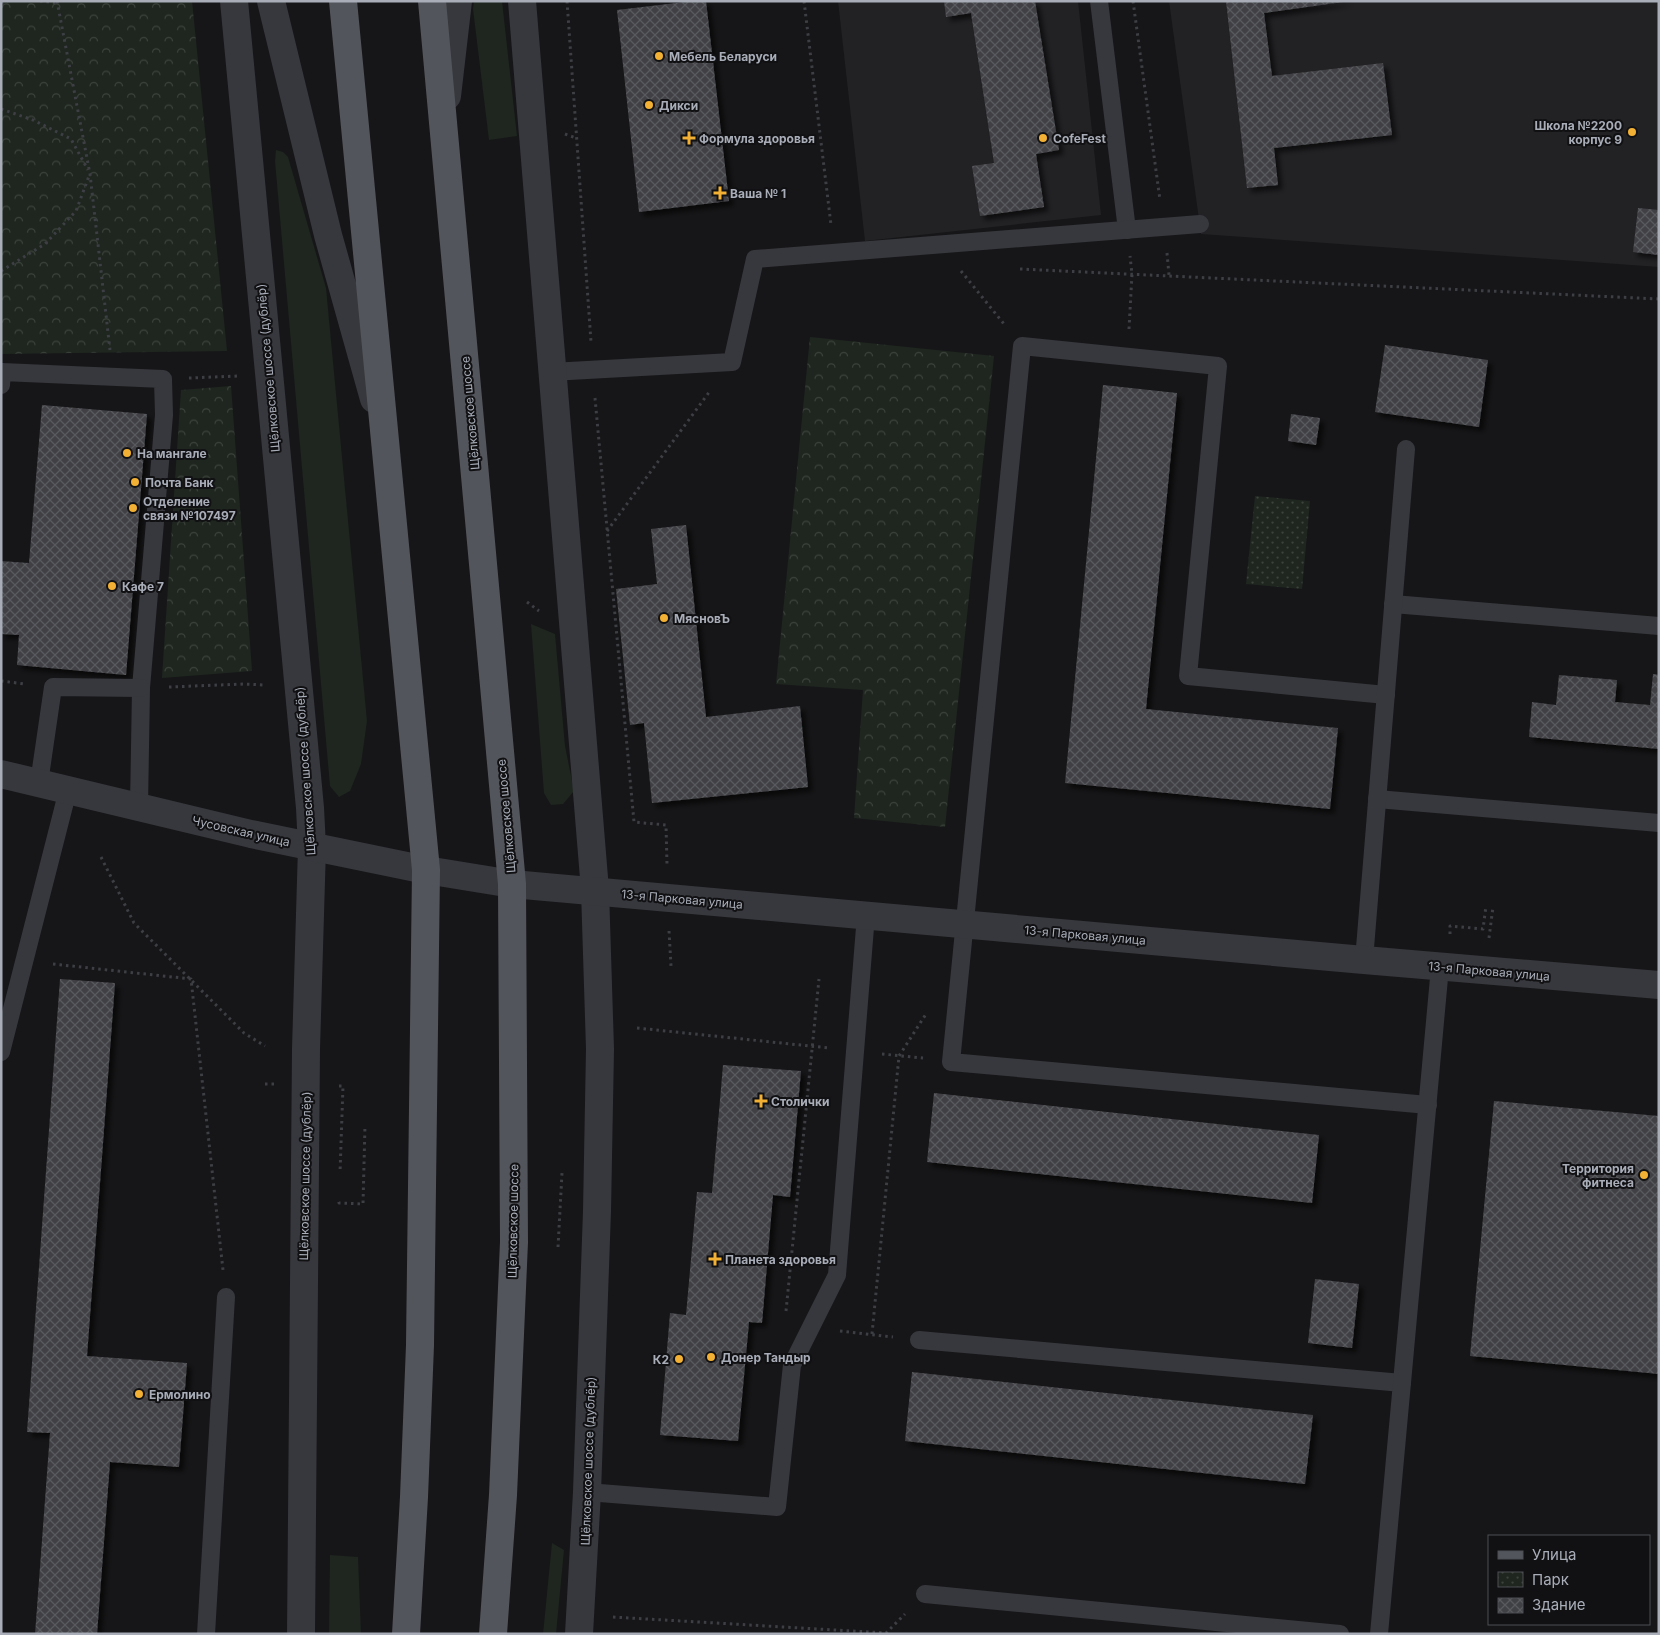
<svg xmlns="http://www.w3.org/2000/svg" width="1660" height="1635" viewBox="0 0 1660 1635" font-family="Inter,sans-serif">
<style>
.built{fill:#222225}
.green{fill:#1e261f}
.forest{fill:url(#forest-crowns)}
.park{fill:url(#park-dots)}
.building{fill:url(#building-cross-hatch);filter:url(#shadow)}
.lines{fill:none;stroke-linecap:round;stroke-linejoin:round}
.path{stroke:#3d3f44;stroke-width:3;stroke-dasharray:2.5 4;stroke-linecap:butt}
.service{stroke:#37383d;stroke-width:18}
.tertiary{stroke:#37383d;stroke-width:28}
.primary{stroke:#53555c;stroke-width:28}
.poi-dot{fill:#f2b134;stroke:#111113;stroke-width:2}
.labels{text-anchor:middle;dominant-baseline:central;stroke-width:4;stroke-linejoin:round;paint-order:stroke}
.poi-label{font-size:12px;font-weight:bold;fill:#a8adb8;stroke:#111113;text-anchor:start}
.street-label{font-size:12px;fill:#a8adb8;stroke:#111113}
</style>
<defs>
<pattern id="forest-crowns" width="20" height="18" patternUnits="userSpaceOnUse" patternTransform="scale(1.25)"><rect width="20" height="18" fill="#1e261f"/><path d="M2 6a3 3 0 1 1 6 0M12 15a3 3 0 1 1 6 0" fill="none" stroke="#3c433d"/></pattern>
<pattern id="park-dots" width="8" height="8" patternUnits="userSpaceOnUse" patternTransform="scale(1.25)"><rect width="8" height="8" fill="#1e261f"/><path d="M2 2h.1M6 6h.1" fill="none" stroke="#3c433d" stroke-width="1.8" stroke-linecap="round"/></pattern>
<pattern id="building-cross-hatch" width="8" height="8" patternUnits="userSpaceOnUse" patternTransform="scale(1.25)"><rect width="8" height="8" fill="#404145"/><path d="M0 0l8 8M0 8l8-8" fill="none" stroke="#595a5e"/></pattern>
<filter id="shadow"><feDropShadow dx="4.5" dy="4.5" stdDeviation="2.5" flood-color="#0009"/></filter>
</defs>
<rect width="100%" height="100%" fill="#161618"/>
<g class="built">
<polygon points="838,1 1078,1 1101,215 865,241"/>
<polygon points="1169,1 1659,1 1659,267 1201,234"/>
</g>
<g class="green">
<polygon points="474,1 502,1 517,136 489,140 473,9"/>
<polygon points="276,150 283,152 288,157 326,288 367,721 361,764 350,791 339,797 330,786 275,161"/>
<polygon points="531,624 555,634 565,746 574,791 563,804 551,805 544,793"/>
<polygon points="552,1543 564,1550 556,1634 543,1634"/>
<polygon points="330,1555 358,1557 361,1634 329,1634"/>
</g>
<g class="forest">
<polygon points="1,1 192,1 227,351 1,354"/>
<polygon points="810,337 994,356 945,827 854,818 863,690 776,684"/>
<polygon points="231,386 252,671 162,678 181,390"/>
</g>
<polygon class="park" points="1255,496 1310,501 1302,589 1246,584"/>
<g class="building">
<polygon points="693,1 706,1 729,201 639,212 617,10"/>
<polygon points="944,1 1035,1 1059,150 1036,154 1044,207 980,216 972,166 994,163 971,13 946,17"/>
<polygon points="1226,1 1350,1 1264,13 1272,76 1383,63 1392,135 1274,148 1278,185 1247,188"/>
<polygon points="1638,208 1659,210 1659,255 1633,252"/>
<polygon points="1385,345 1488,360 1479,427 1375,412"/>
<polygon points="1103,385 1177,393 1146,709 1338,728 1330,809 1065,783"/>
<polygon points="42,405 147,414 126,675 17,665 19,635 1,634 1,561 29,563"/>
<polygon points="1291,414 1320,418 1316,445 1288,441"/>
<polygon points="686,525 706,717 800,706 808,787 652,803 644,723 630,725 616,589 657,584 651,529"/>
<polygon points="1653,674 1659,675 1659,749 1529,737 1532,702 1556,705 1559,675 1617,680 1615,702 1650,705"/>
<polygon points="60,979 115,983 87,1356 187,1363 179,1467 110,1462 97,1634 35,1634 50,1433 27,1432"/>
<polygon points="723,1065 801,1071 790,1197 773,1195 762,1323 749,1322 738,1441 660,1435 670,1313 686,1315 697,1192 712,1193"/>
<polygon points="934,1093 1319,1135 1312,1203 927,1162"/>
<polygon points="1494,1101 1659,1116 1659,1374 1470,1356"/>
<polygon points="1315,1279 1359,1284 1352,1348 1308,1343"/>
<polygon points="912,1372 1313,1415 1305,1484 905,1441"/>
</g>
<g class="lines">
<g class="path">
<polyline points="40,1 58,3"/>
<polyline points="57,1 90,174 110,350"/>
<polyline points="567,1 591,342"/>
<polyline points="804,1 831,225"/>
<polyline points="1133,1 1160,200"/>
<polyline points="1,3 8,1"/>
<polyline points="1,109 33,120 71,139 88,170"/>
<polyline points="565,134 576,138"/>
<polyline points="1167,253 1169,275"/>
<polyline points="1020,269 1659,299"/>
<polyline points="1,271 45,244 76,211 89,176"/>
<polyline points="961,271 1004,324"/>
<polyline points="1129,329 1132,274 1130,256"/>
<polyline points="189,378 238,376"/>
<polyline points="595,398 634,822 666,825 667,865"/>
<polyline points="607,531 710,391"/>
<polyline points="527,602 539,611"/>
<polyline points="1,681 25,684"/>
<polyline points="169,687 244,684 265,685"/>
<polyline points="101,857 134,923 244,1033 265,1046"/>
<polyline points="669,931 671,966"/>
<polyline points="1450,934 1450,926 1483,929 1486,906"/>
<polyline points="1489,938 1493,907"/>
<polyline points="53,964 191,979 223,1270"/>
<polyline points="637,1028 829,1048"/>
<polyline points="882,1054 923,1058"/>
<polyline points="265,1084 274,1084"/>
<polyline points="339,1086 343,1086 340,1173"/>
<polyline points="339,1202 339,1203 363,1204 365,1125"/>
<polyline points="558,1247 562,1173"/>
<polyline points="786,1311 819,979"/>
<polyline points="840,1331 893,1337"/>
<polyline points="872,1334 899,1056 926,1014"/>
<polyline points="613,1617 886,1633 905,1614"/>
</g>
<g class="service">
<polyline points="1099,1 1127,230"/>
<polyline points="551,372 732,362 755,259 1200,224"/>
<polyline points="1,385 2,372 163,379 164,415 141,688 139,807"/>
<polyline points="1393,604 1659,626"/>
<polyline points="1386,695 1188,676 1218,366 1022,346 951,1062 1428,1105"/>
<polyline points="39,783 53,687 141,688"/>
<polyline points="1377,799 1659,823"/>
<polyline points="1364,960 1406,449"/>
<polyline points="1,1052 68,790"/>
<polyline points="919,1340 1402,1383"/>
<polyline points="587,1492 777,1507 792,1365 837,1275 866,915"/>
<polyline points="925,1594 1340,1634"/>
<polyline points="206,1634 226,1297"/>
<polyline points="1379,1634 1440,967"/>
</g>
<g class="tertiary">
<polyline points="234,1 310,808 312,847 306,1049 301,1634"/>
<polyline points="271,1 328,235 374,399"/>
<polyline points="522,1 595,890 600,1049 597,1211 587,1492 579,1634"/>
<polyline points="447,96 458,1"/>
<polyline points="1,774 251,834 426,870 512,884 1364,960 1659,985"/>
</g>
<g class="primary">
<polyline points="343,1 426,870 420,1345 414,1497 406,1634"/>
<polyline points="432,1 512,884 514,1242 503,1495 493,1634"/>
</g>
</g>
<g class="poi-dot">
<circle cx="659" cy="56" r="5"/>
<circle cx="649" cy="105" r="5"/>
<circle cx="1632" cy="132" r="5"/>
<path d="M686.5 130.5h5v5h5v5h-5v5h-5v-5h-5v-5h5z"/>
<circle cx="1043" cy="138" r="5"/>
<path d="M717.5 185.5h5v5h5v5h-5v5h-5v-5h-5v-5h5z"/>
<circle cx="127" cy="453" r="5"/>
<circle cx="135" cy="482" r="5"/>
<circle cx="133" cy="508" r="5"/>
<circle cx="112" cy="586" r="5"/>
<circle cx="664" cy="618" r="5"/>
<path d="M758.5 1093.5h5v5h5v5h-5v5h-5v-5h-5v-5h5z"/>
<circle cx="1644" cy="1175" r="5"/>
<path d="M712.5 1251.5h5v5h5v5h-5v5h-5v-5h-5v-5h5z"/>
<circle cx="711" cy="1357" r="5"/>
<circle cx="679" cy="1359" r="5"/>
<circle cx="139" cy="1394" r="5"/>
</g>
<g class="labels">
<g class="poi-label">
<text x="669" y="56">Мебель Беларуси</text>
<text x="659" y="105">Дикси</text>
<text x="1622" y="125" text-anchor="end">Школа №2200<tspan x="1622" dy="14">корпус 9</tspan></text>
<text x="699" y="138">Формула здоровья</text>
<text x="1053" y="138">CofeFest</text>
<text x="730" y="193">Ваша № 1</text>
<text x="137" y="453">На мангале</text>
<text x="145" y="482">Почта Банк</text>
<text x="143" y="501">Отделение<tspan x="143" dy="14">связи №107497</tspan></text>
<text x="122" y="586">Кафе 7</text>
<text x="674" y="618">МясновЪ</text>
<text x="771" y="1101">Столички</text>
<text x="1634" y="1168" text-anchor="end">Территория<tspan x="1634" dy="14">фитнеса</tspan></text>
<text x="725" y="1259">Планета здоровья</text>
<text x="721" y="1357">Донер Тандыр</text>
<text x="669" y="1359" text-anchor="end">К2</text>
<text x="149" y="1394">Ермолино</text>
</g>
<g class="street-label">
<text transform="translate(268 368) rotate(-95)">Щёлковское шоссе (дублёр)</text>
<text transform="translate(470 413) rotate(-95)">Щёлковское шоссе</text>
<text transform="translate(305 771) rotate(-94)">Щёлковское шоссе (дублёр)</text>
<text transform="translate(506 816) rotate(-95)">Щёлковское шоссе</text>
<text transform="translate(241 831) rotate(13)">Чусовская улица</text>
<text transform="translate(682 899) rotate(5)">13-я Парковая улица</text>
<text transform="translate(1085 935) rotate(5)">13-я Парковая улица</text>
<text transform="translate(1489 971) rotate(5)">13-я Парковая улица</text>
<text transform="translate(305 1176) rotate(-89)">Щёлковское шоссе (дублёр)</text>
<text transform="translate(513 1221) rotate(-89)">Щёлковское шоссе</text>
<text transform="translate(588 1461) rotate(-88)">Щёлковское шоссе (дублёр)</text>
</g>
</g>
<rect width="1660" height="1635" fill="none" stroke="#a8adb8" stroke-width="5"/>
<rect x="1488" y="1535" width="162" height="90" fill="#111113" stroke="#4d4f55"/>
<rect x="1498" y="1551" width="25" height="8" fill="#53555c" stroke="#4d4f55"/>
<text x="1532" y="1560" font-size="15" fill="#a8adb8">Улица</text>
<rect x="1498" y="1572" width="25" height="15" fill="url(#park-dots)" stroke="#4d4f55"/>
<text x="1532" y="1585" font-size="15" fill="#a8adb8">Парк</text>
<rect x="1498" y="1598" width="25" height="15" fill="url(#building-cross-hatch)" stroke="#4d4f55"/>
<text x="1532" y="1610" font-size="15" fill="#a8adb8">Здание</text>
</svg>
